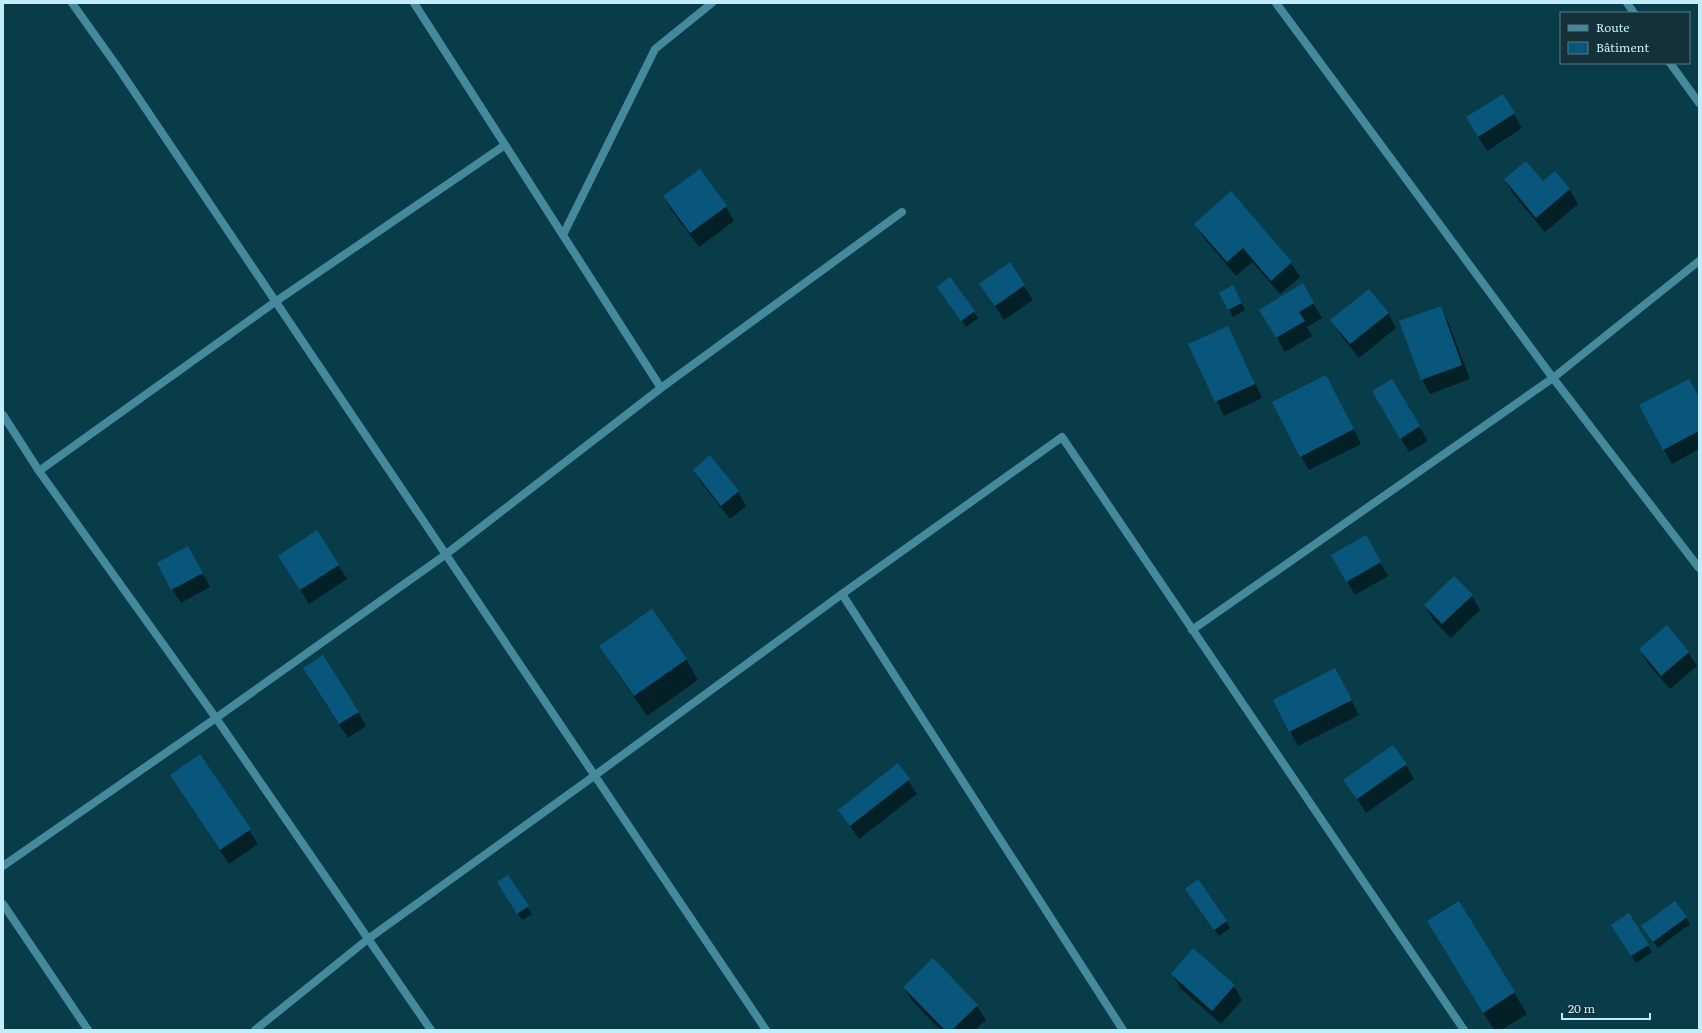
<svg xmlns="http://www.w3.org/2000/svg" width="1702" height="1033" viewBox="0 0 1702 1033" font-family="Literata,serif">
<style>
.shadow{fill:#0007}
.building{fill:#09567d}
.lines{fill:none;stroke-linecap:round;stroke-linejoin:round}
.street{stroke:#45899d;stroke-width:8}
</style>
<rect width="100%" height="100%" fill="#083c49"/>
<g class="shadow">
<polygon points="1502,95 1522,128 1487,151 1475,132"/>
<polygon points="1555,173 1570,190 1578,204 1545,232 1513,194 1505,179 1543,183"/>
<polygon points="1231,193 1291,263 1300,277 1280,294 1252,262 1236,276 1204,238 1195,224"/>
<polygon points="664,197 726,207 734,221 699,247 672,211"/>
<polygon points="1009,264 1033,300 1004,320 981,284"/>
<polygon points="1302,285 1322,318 1307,327 1312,336 1285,352 1261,310"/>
<polygon points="938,287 974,312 978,318 966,327"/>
<polygon points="1221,293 1237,293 1245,310 1233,317"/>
<polygon points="1440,307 1448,321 1470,379 1430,394 1422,379"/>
<polygon points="1388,313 1396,328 1359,358 1340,334 1332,320"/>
<polygon points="1228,328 1262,398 1224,416 1190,345"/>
<polygon points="1391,380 1428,441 1409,452 1381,405"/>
<polygon points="1334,390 1361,444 1309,470 1301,456"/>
<polygon points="1699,398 1699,449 1672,464 1664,450"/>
<polygon points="709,457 738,492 746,506 730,519 702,484 694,470"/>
<polygon points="1365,536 1388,576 1355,595 1332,555"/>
<polygon points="196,561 210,587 181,603 172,589"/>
<polygon points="338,565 347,579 309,604 288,570"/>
<polygon points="1472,596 1480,610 1451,638 1433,620 1425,605"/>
<polygon points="601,646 686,659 698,680 647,716 613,667"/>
<polygon points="1640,649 1688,652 1697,666 1670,689 1648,664"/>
<polygon points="312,683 358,712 366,726 348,738"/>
<polygon points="1343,684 1359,715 1298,746 1290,731"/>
<polygon points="200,756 258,844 229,864 171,776"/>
<polygon points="898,765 917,794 859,839 839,810"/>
<polygon points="1406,765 1414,779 1366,813 1345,780"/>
<polygon points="508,876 532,914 522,920 503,889"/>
<polygon points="1190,896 1226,921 1230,928 1219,936"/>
<polygon points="1459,902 1527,1014 1501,1030 1494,1030 1440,942"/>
<polygon points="1629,915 1652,952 1636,963 1616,932"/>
<polygon points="1686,917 1690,924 1658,948 1642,926"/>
<polygon points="1172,974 1234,986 1242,1000 1221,1024 1180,988"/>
<polygon points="904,988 977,1006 986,1020 975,1030 940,1030 913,1002"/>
</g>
<g class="building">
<polygon points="1503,94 1515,113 1478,137 1466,117"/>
<polygon points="1526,161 1543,181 1555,171 1570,189 1536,218 1504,179"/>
<polygon points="700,169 727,206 690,233 663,196"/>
<polygon points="1231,191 1292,262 1271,281 1243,248 1227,262 1194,224"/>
<polygon points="1010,262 1025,285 995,306 979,284"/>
<polygon points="950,277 975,311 961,321 937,287"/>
<polygon points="1303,283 1314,303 1299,312 1305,321 1276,338 1259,310"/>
<polygon points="1233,285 1242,303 1228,310 1219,293"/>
<polygon points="1369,289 1389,313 1350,344 1330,320"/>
<polygon points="1441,306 1462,365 1421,380 1399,321"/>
<polygon points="1228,326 1255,384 1215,402 1188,344"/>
<polygon points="1326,375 1354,429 1300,457 1272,402"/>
<polygon points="1392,379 1420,426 1400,439 1372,391"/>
<polygon points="1689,379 1699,397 1699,431 1663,450 1639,405"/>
<polygon points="710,455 739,491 721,506 693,470"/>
<polygon points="317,530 339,565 300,590 278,556"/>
<polygon points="1366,535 1381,562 1346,582 1331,555"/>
<polygon points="188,546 203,573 171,590 157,563"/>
<polygon points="1454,576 1473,595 1442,624 1424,605"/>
<polygon points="652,609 687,659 634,696 599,646"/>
<polygon points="1667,625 1689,652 1661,676 1639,649"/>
<polygon points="323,655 359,712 339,724 303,668"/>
<polygon points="1335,668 1352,700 1289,732 1273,700"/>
<polygon points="1393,745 1407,764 1357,799 1343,780"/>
<polygon points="200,754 251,829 220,850 170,775"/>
<polygon points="898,763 910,779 850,826 838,810"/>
<polygon points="508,875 529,906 517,914 497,882"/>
<polygon points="1198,879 1227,921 1214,930 1185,889"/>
<polygon points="1459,901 1515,992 1483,1013 1427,921"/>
<polygon points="1675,901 1687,917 1653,942 1641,926"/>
<polygon points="1629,913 1649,945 1631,956 1611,925"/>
<polygon points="1193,948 1235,985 1212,1011 1171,974"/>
<polygon points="933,958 978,1005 952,1030 945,1030 903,987"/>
</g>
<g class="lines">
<g class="street">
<polyline points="72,3 119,69 766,1030"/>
<polyline points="414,3 661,388"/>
<polyline points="1276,3 1553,378 1699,568"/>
<polyline points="1627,3 1634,13"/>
<polyline points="1670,63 1699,103"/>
<polyline points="563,235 655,49 712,3"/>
<polyline points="3,415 39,471 216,718 431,1030"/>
<polyline points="39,471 275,302 505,145"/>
<polyline points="842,594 1123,1030"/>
<polyline points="1192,630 1553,378 1699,261"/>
<polyline points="3,866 216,718 445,555 661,388 902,212"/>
<polyline points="3,904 88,1030"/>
<polyline points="255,1030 368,939 594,776 842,594 1062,437 1464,1030"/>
</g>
</g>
<rect width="1702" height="1033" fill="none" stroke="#c2ecf9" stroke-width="8"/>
<rect x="1560" y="12" width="130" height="52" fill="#143038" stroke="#5a7b85"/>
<rect x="1568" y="25" width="20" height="6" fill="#45899d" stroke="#5a7b85"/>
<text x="1596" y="32" font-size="12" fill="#c2ecf9">Route</text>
<rect x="1568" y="42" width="20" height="12" fill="#09567d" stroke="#5a7b85"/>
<text x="1596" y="52" font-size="12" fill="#c2ecf9">Bâtiment</text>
<path d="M1562 1013v6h88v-6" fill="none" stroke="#c2ecf9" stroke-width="2"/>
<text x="1568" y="1013" font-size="12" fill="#c2ecf9" stroke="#143038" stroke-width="3" paint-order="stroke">20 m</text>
</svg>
